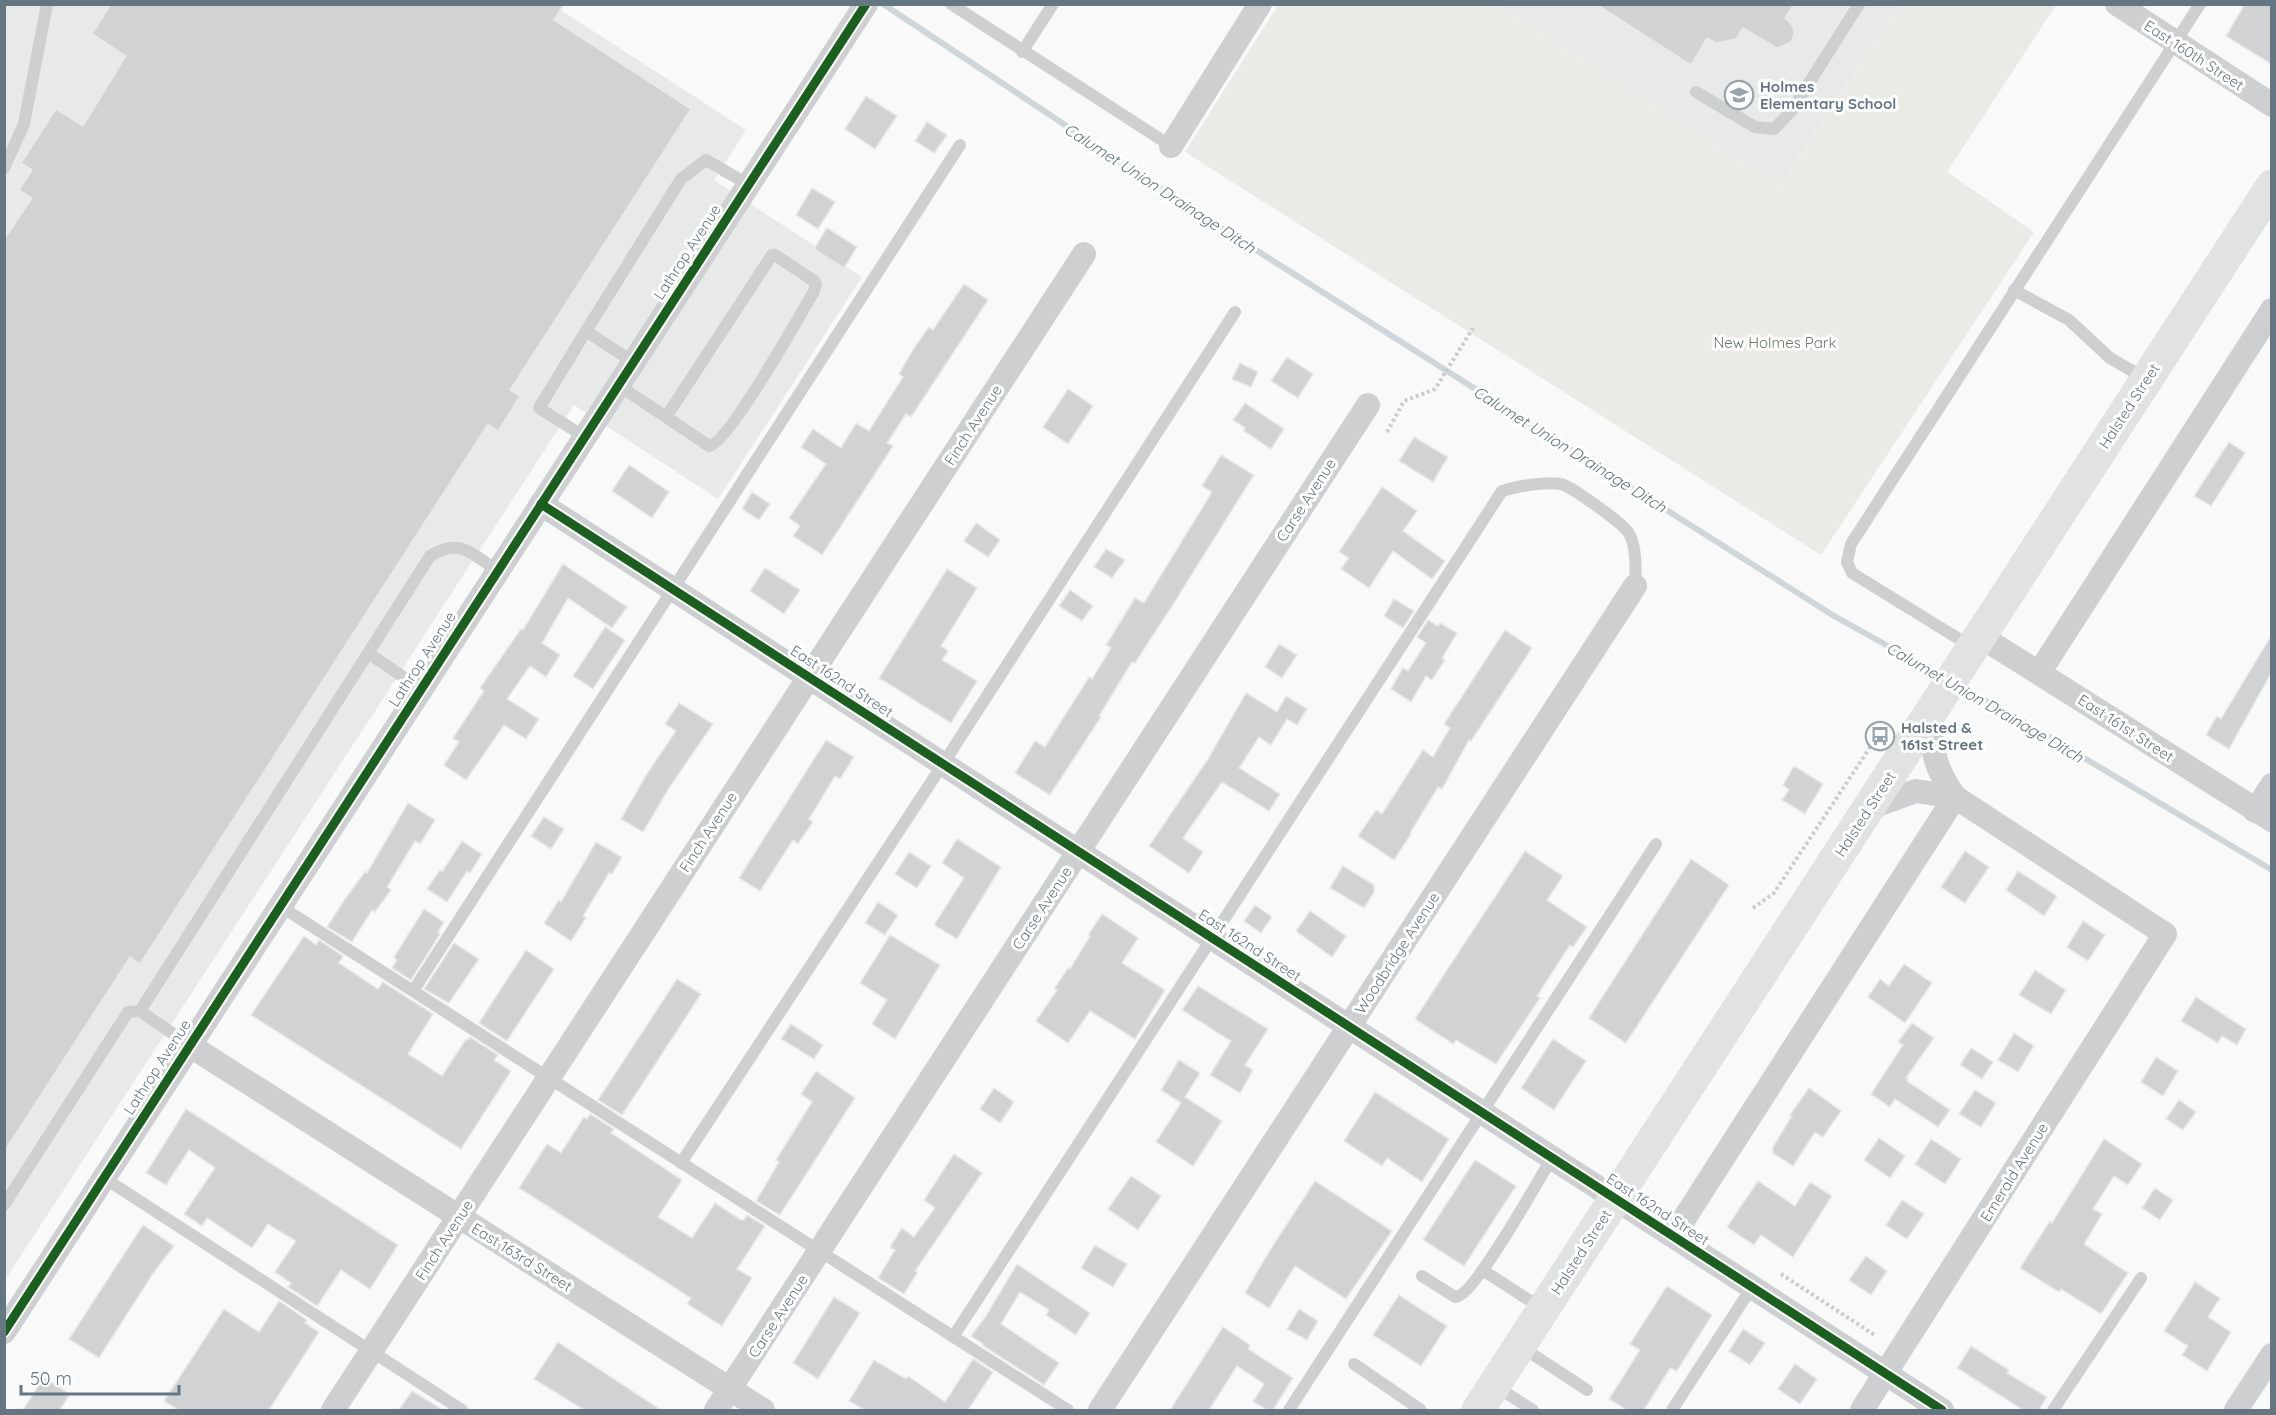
<svg xmlns="http://www.w3.org/2000/svg" width="2276" height="1415" viewBox="0 0 2276 1415" font-family="Quicksand,sans-serif">
<style>
.built{fill:#e8e9e9}
.green{fill:#e8ebe6}
.lines{fill:none;stroke-linecap:round;stroke-linejoin:round}
.stream{stroke:#ced6d9;stroke-width:6}
.building{fill:#d0d2d3;stroke:#e8e8e8;stroke-width:1.5}
.path{stroke:#cbcccd;stroke-width:4;stroke-dasharray:3 3;stroke-linecap:butt}
.service{stroke:#cecfd0;stroke-width:12}
.minor{stroke:#cecfd0;stroke-width:24}
.primary{stroke:#e1e2e2;stroke-width:33}
.cycleway-casing{stroke:#fff;stroke-width:13}
.cycleway{stroke:#1b5e20;stroke-width:9}
.labels{text-anchor:middle;dominant-baseline:central;stroke-width:6;stroke-linejoin:round;paint-order:stroke}
.street-label{font-size:15px;fill:#657683;stroke:#fff}
.poi-label{font-size:15px;font-weight:bold;fill:#657683;stroke:#fff;text-anchor:start}
.park-label{font-size:15px;fill:#687a64;stroke:#fff}
.water-label{font-size:16px;font-style:italic;fill:#60757c;stroke:#fff}
</style>
<rect width="100%" height="100%" fill="#f9f9f9"/>
<g class="built">
<polygon points="5,5 553,5 746,130 714,180 862,277 718,499 574,405 5,1280"/>
<polygon points="1498,5 1898,5 1780,185"/>
</g>
<polygon class="green" points="1278,5 1498,5 1780,185 1898,5 2056,5 1947,172 2034,232 1821,555 1185,152"/>
<g class="lines">
<g class="stream">
<polyline points="883,4 1196,212 1834,616 1944,677"/>
<polyline points="1960,686 2022,721 2272,870"/>
</g>
</g>
<g class="building">
<polygon points="111,4 564,4 554,20 691,109 510,390 520,396 498,431 488,424 140,964 130,957 4,1152 4,240 32,198 19,190 32,170 21,163 56,109 83,126 126,56 92,34"/>
<polygon points="1596,4 1794,4 1785,18 1793,26 1794,34 1791,42 1777,48 1743,28 1736,39 1716,43 1707,38 1691,65"/>
<polygon points="2245,4 2271,4 2271,64 2226,36"/>
<polygon points="866,96 897,116 875,149 845,129"/>
<polygon points="927,122 947,135 934,153 915,141"/>
<polygon points="812,188 835,202 818,229 796,215"/>
<polygon points="827,228 857,247 844,268 814,249"/>
<polygon points="964,284 988,300 911,417 906,414 887,443 893,446 822,555 793,536 800,526 789,518 826,464 801,447 813,429 841,448 856,423 869,431 903,377 899,374 914,348 929,327 933,330"/>
<polygon points="1287,357 1313,374 1298,398 1271,381"/>
<polygon points="1240,363 1258,372 1251,387 1232,379"/>
<polygon points="1068,389 1093,406 1068,444 1043,427"/>
<polygon points="1245,403 1284,429 1271,449 1244,431 1245,428 1233,420"/>
<polygon points="1414,437 1448,457 1433,482 1399,461"/>
<polygon points="2229,442 2245,453 2211,506 2194,496"/>
<polygon points="1221,455 1254,475 1172,606 1135,663 1132,662 1099,716 1101,717 1050,795 1015,773 1035,741 1045,747 1089,677 1092,679 1111,648 1106,645 1135,598 1144,603 1212,492 1202,486"/>
<polygon points="629,465 669,492 652,518 612,491"/>
<polygon points="1382,487 1417,511 1403,531 1445,561 1432,579 1393,551 1369,588 1341,569 1349,558 1339,552"/>
<polygon points="752,492 770,504 759,520 742,509"/>
<polygon points="976,523 1000,540 988,557 964,541"/>
<polygon points="1106,549 1125,560 1112,578 1094,567"/>
<polygon points="563,564 627,607 612,628 568,598 542,643 560,655 546,677 530,666 507,699 539,719 526,739 504,725 466,780 444,765 459,742 453,738 484,691 480,688 521,629 523,630"/>
<polygon points="765,568 800,590 784,614 750,591"/>
<polygon points="947,569 977,588 941,646 948,651 942,660 977,681 951,723 879,678"/>
<polygon points="1070,590 1093,606 1082,621 1059,606"/>
<polygon points="1394,599 1414,611 1403,628 1384,616"/>
<polygon points="1428,620 1438,626 1440,623 1457,633 1442,658 1445,660 1432,680 1426,676 1411,702 1391,689 1403,668 1408,671 1426,643 1417,637"/>
<polygon points="605,627 625,640 593,689 573,676"/>
<polygon points="1505,630 1532,648 1471,741 1469,740 1442,789 1438,787 1410,833 1411,834 1394,860 1358,836 1376,810 1382,814 1423,750 1433,757 1450,728 1444,724"/>
<polygon points="2271,636 2271,673 2229,749 2206,735 2217,716 2221,719"/>
<polygon points="1279,644 1297,655 1282,678 1265,667"/>
<polygon points="1246,693 1277,712 1286,696 1307,709 1297,725 1287,719 1271,745 1259,737 1239,768 1280,794 1269,811 1222,782 1183,838 1203,852 1189,873 1149,846 1208,759"/>
<polygon points="679,703 713,724 669,788 643,832 621,819 647,774 676,731 665,724"/>
<polygon points="826,740 854,757 840,779 835,776 809,819 813,822 798,844 793,840 760,891 739,878"/>
<polygon points="1794,766 1823,784 1805,814 1782,800 1789,790 1783,785"/>
<polygon points="408,803 435,820 420,844 415,841 387,887 391,890 375,912 372,910 352,942 327,927 345,899 365,872 367,873"/>
<polygon points="544,817 564,829 551,849 531,836"/>
<polygon points="957,839 1001,867 957,939 934,925 964,878 942,863"/>
<polygon points="462,841 482,854 470,873 467,871 447,902 427,889 440,870 442,872"/>
<polygon points="596,842 622,857 612,874 609,873 583,916 586,918 571,941 544,923 559,900 561,902"/>
<polygon points="1525,851 1563,876 1547,900 1587,927 1573,947 1570,945 1537,996 1540,998 1496,1064 1456,1040 1453,1044 1415,1019"/>
<polygon points="1965,851 1989,867 1965,903 1941,887"/>
<polygon points="909,852 931,866 917,888 895,874"/>
<polygon points="1691,859 1729,885 1626,1043 1589,1018"/>
<polygon points="1343,866 1374,885 1374,892 1364,908 1330,888"/>
<polygon points="2018,871 2057,896 2044,916 2006,890"/>
<polygon points="878,902 898,915 885,935 865,923"/>
<polygon points="1255,905 1272,917 1261,933 1244,921"/>
<polygon points="424,909 444,922 438,932 440,934 411,980 392,968 397,960 394,957"/>
<polygon points="1310,911 1346,936 1332,957 1296,931"/>
<polygon points="1102,914 1138,938 1122,963 1165,990 1135,1039 1090,1011 1068,1043 1036,1021 1057,990 1054,989 1068,968 1070,969 1090,936 1088,935"/>
<polygon points="2083,921 2105,935 2088,961 2067,947"/>
<polygon points="890,935 940,965 895,1039 872,1024 887,1000 860,983"/>
<polygon points="304,936 316,945 319,940 343,956 339,963 378,989 383,982 433,1014 408,1054 442,1076 466,1039 468,1040 470,1037 498,1055 494,1060 511,1071 461,1149 251,1015"/>
<polygon points="454,943 479,959 449,1003 424,989"/>
<polygon points="526,950 554,969 507,1041 479,1023"/>
<polygon points="1904,964 1932,983 1905,1023 1868,997 1880,979 1889,986"/>
<polygon points="2035,970 2066,990 2051,1014 2019,995"/>
<polygon points="677,979 701,994 622,1115 598,1100"/>
<polygon points="1198,986 1268,1029 1245,1065 1253,1070 1240,1093 1210,1075 1231,1041 1182,1010"/>
<polygon points="2196,997 2246,1029 2237,1045 2222,1036 2218,1043 2181,1021"/>
<polygon points="1912,1023 1934,1038 1906,1078 1908,1079 1907,1081 1950,1110 1938,1127 1895,1099 1890,1107 1871,1094 1903,1045 1898,1042"/>
<polygon points="791,1024 823,1045 814,1059 781,1039"/>
<polygon points="2014,1033 2034,1046 2018,1072 1998,1060"/>
<polygon points="1553,1039 1586,1061 1554,1110 1521,1088"/>
<polygon points="1971,1048 1993,1062 1982,1079 1960,1065"/>
<polygon points="2156,1057 2178,1071 2163,1096 2141,1082"/>
<polygon points="1179,1060 1200,1073 1185,1097 1222,1121 1193,1166 1156,1142 1181,1103 1161,1090"/>
<polygon points="816,1071 855,1098 780,1215 756,1201 779,1162 776,1160 812,1102 801,1094"/>
<polygon points="994,1088 1014,1102 1000,1123 980,1109"/>
<polygon points="1809,1088 1841,1111 1823,1137 1815,1132 1793,1166 1773,1153 1773,1147 1792,1116 1790,1115"/>
<polygon points="1975,1090 1996,1103 1981,1127 1959,1114"/>
<polygon points="1375,1092 1449,1139 1422,1182 1387,1158 1382,1166 1344,1141"/>
<polygon points="2179,1100 2196,1112 2183,1130 2166,1119"/>
<polygon points="186,1109 398,1245 370,1289 341,1270 317,1306 288,1287 291,1283 275,1272 296,1241 268,1224 252,1248 207,1218 202,1226 184,1214 215,1168 189,1150 166,1185 146,1173"/>
<polygon points="590,1114 614,1129 611,1133 682,1180 658,1217 692,1238 715,1203 741,1220 744,1220 747,1215 765,1226 737,1269 752,1278 722,1326 687,1304 691,1298 519,1188 547,1144 561,1153 584,1117 587,1119"/>
<polygon points="1879,1138 1905,1156 1890,1178 1864,1160"/>
<polygon points="1931,1139 1961,1159 1945,1184 1915,1164"/>
<polygon points="2104,1139 2142,1164 2128,1185 2114,1176 2093,1209 2102,1214 2084,1244 2128,1273 2101,1314 2061,1289 2059,1292 2020,1268 2050,1221 2052,1223"/>
<polygon points="954,1154 982,1173 915,1271 918,1272 904,1294 878,1278 895,1250 890,1247 902,1228 914,1237 935,1208 924,1200"/>
<polygon points="1475,1160 1516,1186 1464,1266 1423,1240"/>
<polygon points="1131,1176 1161,1196 1138,1230 1108,1209"/>
<polygon points="1315,1181 1392,1231 1346,1299 1295,1266 1269,1308 1245,1293 1270,1250"/>
<polygon points="1758,1181 1795,1206 1810,1182 1832,1196 1793,1257 1761,1235 1754,1245 1727,1227"/>
<polygon points="2155,1188 2173,1200 2160,1220 2142,1208"/>
<polygon points="1902,1200 1924,1214 1907,1239 1886,1225"/>
<polygon points="143,1225 174,1246 152,1275 99,1358 69,1339"/>
<polygon points="1095,1245 1127,1264 1113,1287 1081,1268"/>
<polygon points="1866,1256 1887,1271 1871,1295 1849,1280"/>
<polygon points="1017,1264 1090,1313 1076,1335 1046,1315 1049,1310 1020,1292 1001,1324 1059,1363 1044,1385 982,1345 983,1344 971,1336 986,1316"/>
<polygon points="2195,1282 2220,1298 2208,1317 2231,1332 2207,1371 2182,1355 2188,1346 2164,1331"/>
<polygon points="1667,1286 1712,1315 1677,1371 1670,1368 1644,1410 1627,1410 1609,1399 1640,1350 1630,1344"/>
<polygon points="1399,1295 1447,1326 1421,1366 1373,1335"/>
<polygon points="834,1297 860,1313 818,1379 793,1363"/>
<polygon points="279,1301 307,1320 305,1323 319,1332 269,1410 178,1410 164,1401 224,1309 259,1332"/>
<polygon points="1299,1309 1318,1321 1307,1340 1287,1329"/>
<polygon points="1223,1327 1250,1345 1248,1349 1293,1378 1273,1410 1268,1410 1253,1402 1264,1384 1237,1366 1209,1410 1170,1410"/>
<polygon points="1743,1329 1765,1343 1750,1365 1729,1351"/>
<polygon points="558,1342 579,1356 661,1410 584,1410 534,1379"/>
<polygon points="1971,1346 2009,1370 2007,1373 2047,1397 2039,1410 2023,1410 1957,1368"/>
<polygon points="973,1359 993,1372 968,1410 865,1410 849,1401 874,1360 906,1379 908,1376 945,1402"/>
<polygon points="1795,1364 1817,1379 1800,1404 1778,1389"/>
<polygon points="44,1377 70,1394 60,1410 23,1410"/>
<polygon points="412,1391 443,1410 399,1410"/>
</g>
<g class="lines">
<g class="path">
<polyline points="1387,432 1404,401 1435,389 1473,328"/>
<polyline points="1753,908 1774,893 1886,723"/>
<polyline points="1781,1274 1876,1336"/>
</g>
<g class="service">
<polyline points="951,4 1171,146"/>
<polyline points="1022,52 1053,4"/>
<polyline points="1696,92 1755,127 1774,129 1792,110 1859,4"/>
<polyline points="4,168 24,124 47,4"/>
<path d="M772 255H775L814 281 816 285 813 293C799 317 729 442 709 446L666 417Z"/>
<polyline points="2014,290 2069,320 2110,358 2146,379"/>
<polyline points="633,362 586,331 681,179 706,160 749,185"/>
<polyline points="618,385 666,417"/>
<polyline points="585,437 539,408 586,331"/>
<polyline points="1972,647 1852,573 1847,562 1851,544 2200,4"/>
<polyline points="368,653 421,689"/>
<polyline points="280,906 1068,1410"/>
<polyline points="413,991 960,145"/>
<path d="M140 1011 430 556C460 537 471 554 497 570"/>
<polyline points="681,1163 943,764 1235,312"/>
<polyline points="104,1178 462,1410"/>
<polyline points="4,1205 128,1012 140,1011 189,1045"/>
<polyline points="1484,1271 1543,1309"/>
<path d="M1422 1276 1455 1297C1474 1297 1539 1179 1552 1158"/>
<path d="M953 1337 1502 491C1520 486 1542 481 1561 484 1571 486 1622 523 1628 532 1637 545 1636 571 1635 586"/>
<polyline points="1520,1346 1587,1390"/>
<polyline points="1354,1364 1421,1410"/>
<polyline points="1495,1386 1533,1410"/>
<polyline points="1289,1410 1656,844"/>
<polyline points="1672,1410 1752,1287"/>
<polyline points="2053,1410 2141,1278"/>
</g>
<g class="minor">
<polyline points="2117,4 2272,105"/>
<polyline points="1171,146 1260,4"/>
<polyline points="541,504 1942,1410"/>
<polyline points="1980,636 2272,820"/>
<polyline points="2039,673 2272,310"/>
<polyline points="1869,808 1916,791 1955,797"/>
<polyline points="2255,811 2272,785"/>
<polyline points="189,1045 763,1410"/>
<polyline points="1673,1236 1955,797"/>
<polyline points="4,1332 866,4"/>
<polyline points="333,1410 1084,254"/>
<polyline points="716,1410 1368,405"/>
<polyline points="1100,1410 1635,586"/>
<path d="M1862 1410 2165 934 1955 797C1934 768 1932 750 1930 715"/>
<polyline points="2236,1410 2272,1355"/>
</g>
<polyline class="primary" points="1478,1410 2272,186"/>
<g class="cycleway-casing">
<g id="cycleway">
<polyline points="541,504 1942,1410"/>
<polyline points="4,1332 866,4"/>
</g>
</g>
<use href="#cycleway" class="cycleway"/>
</g>
<defs>
<g id="school-ring" transform="scale(1.5)"><circle r="9.5" fill="#fff" stroke="#99a4ac" stroke-width="1.5"/><path d="M0-5L7-2L0 1L-7-2ZM-4 1L0 2.5L4 1V4Q0 6-4 4Z" fill="#99a4ac"/></g>
<g id="bus-ring" transform="scale(1.5)"><circle r="9.5" fill="#fff" stroke="#99a4ac" stroke-width="1.5"/><path d="M-5-6H5V4H4V6H2V4H-2V6H-4V4H-5ZM-3.5-4V0h7V-4ZM-3.5 1.2v1.5H-2V1.2ZM2 1.2v1.5H3.5V1.2Z" fill="#99a4ac"/></g>
</defs>
<g fill-rule="evenodd">
<use href="#school-ring" x="1739" y="95"/>
<use href="#bus-ring" x="1880" y="736"/>
</g>
<g class="labels">
<g class="street-label">
<text transform="translate(2194 55) rotate(33)">East 160th Street</text>
<text transform="translate(687 252) rotate(-57)">Lathrop Avenue</text>
<text transform="translate(2129 406) rotate(-57)">Halsted Street</text>
<text transform="translate(973 425) rotate(-57)">Finch Avenue</text>
<text transform="translate(1306 500) rotate(-57)">Carse Avenue</text>
<text transform="translate(422 659) rotate(-57)">Lathrop Avenue</text>
<text transform="translate(842 681) rotate(33)">East 162nd Street</text>
<text transform="translate(2126 728) rotate(33)">East 161st Street</text>
<text transform="translate(1865 814) rotate(-57)">Halsted Street</text>
<text transform="translate(708 832) rotate(-57)">Finch Avenue</text>
<text transform="translate(1042 908) rotate(-57)">Carse Avenue</text>
<text transform="translate(1250 945) rotate(33)">East 162nd Street</text>
<text transform="translate(1397 953) rotate(-57)">Woodbridge Avenue</text>
<text transform="translate(157 1067) rotate(-57)">Lathrop Avenue</text>
<text transform="translate(2014 1172) rotate(-58)">Emerald Avenue</text>
<text transform="translate(1658 1209) rotate(33)">East 162nd Street</text>
<text transform="translate(444 1240) rotate(-57)">Finch Avenue</text>
<text transform="translate(1581 1252) rotate(-57)">Halsted Street</text>
<text transform="translate(522 1257) rotate(32)">East 163rd Street</text>
<text transform="translate(778 1316) rotate(-57)">Carse Avenue</text>
</g>
<g class="poi-label">
<text x="1760" y="86">Holmes<tspan x="1760" dy="17">Elementary School</tspan></text>
<text x="1901" y="727">Halsted &amp;<tspan x="1901" dy="17">161st Street</tspan></text>
</g>
<g class="park-label">
<text x="1775" y="342">New Holmes Park</text>
</g>
<g class="water-label">
<text transform="translate(1160 188) rotate(33)">Calumet Union Drainage Ditch</text>
<text transform="translate(1570 449) rotate(32)">Calumet Union Drainage Ditch</text>
<text transform="translate(1985 702) rotate(30)">Calumet Union Drainage Ditch</text>
</g>
</g>
<rect width="2276" height="1415" fill="none" stroke="#657683" stroke-width="12"/>
<path d="M21 1385v9h158v-9" fill="none" stroke="#657683" stroke-width="3"/>
<text x="30" y="1385" font-size="18" fill="#657683" stroke="#ffffff" stroke-width="4.5" paint-order="stroke">50 m</text>
</svg>
